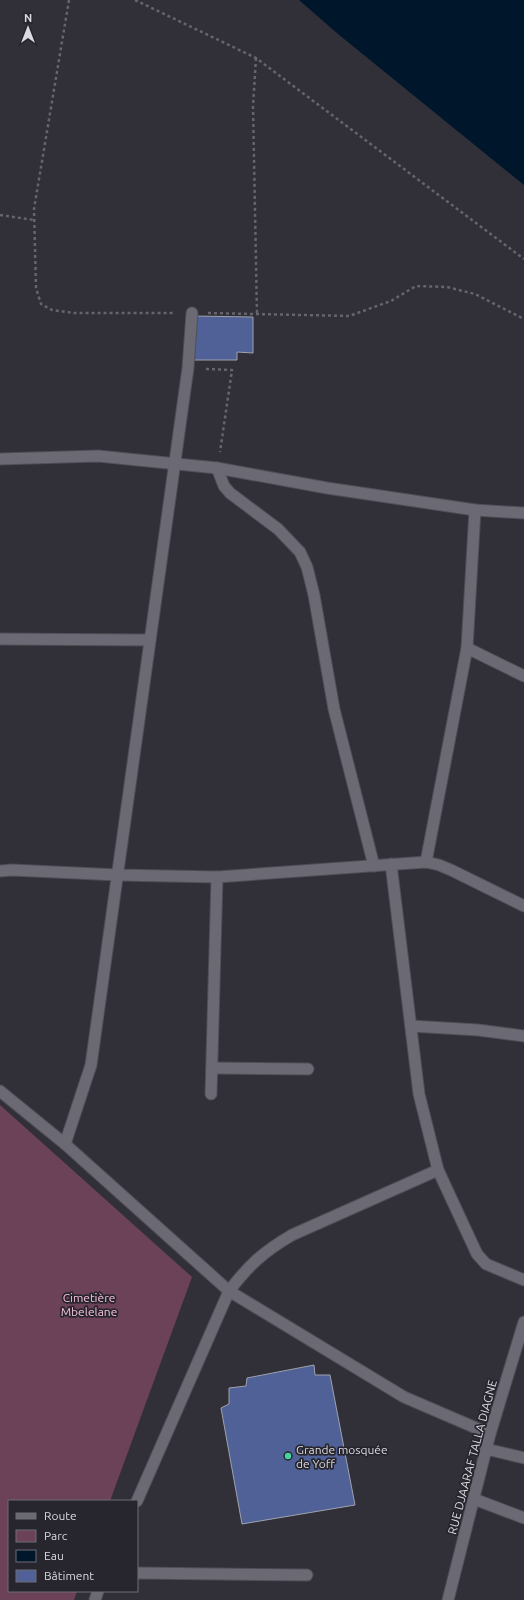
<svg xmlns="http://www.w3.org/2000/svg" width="524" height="1600" viewBox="0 0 524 1600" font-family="Ubuntu,sans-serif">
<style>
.green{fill:#6c4258}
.water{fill:#00172b}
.building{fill:#4f6196;stroke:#9fa3ad}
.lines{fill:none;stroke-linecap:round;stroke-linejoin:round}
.minor-casing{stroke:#4f4e55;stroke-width:13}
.tertiary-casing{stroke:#4f4e55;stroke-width:13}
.path{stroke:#66646c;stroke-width:2.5;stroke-dasharray:3 3;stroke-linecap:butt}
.minor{stroke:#6b6973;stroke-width:11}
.tertiary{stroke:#6b6973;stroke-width:11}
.poi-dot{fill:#44d49f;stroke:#27252d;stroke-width:1.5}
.labels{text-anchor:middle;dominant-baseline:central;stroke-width:3.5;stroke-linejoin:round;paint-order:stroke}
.park-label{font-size:12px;fill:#f7c0db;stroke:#27252d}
.poi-label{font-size:12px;fill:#dbdae0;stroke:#27252d;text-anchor:start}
.street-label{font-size:12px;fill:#dbdae0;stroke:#27252d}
</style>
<rect width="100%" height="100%" fill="#312f38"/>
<polygon class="green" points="0,1105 192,1277 110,1501 9,1501 9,1591 77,1591 74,1600 0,1600"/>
<polygon class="water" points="299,0 524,0 524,185 338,34"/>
<g class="building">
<polygon points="194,316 253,317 253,353 237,352 237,360 194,360"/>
<polygon points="314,1365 315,1375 330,1375 355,1505 242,1524 221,1408 229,1404 229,1388 246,1386 247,1378"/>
</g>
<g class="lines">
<g class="minor-casing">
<g id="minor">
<polyline points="0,459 98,456 217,468 327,488 475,510 524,513"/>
<polyline points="217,468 224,486 230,493 278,529 300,552 307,567 314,595 334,709 374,866"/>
<polyline points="0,639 150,640"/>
<polyline points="467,648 524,676"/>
<polyline points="426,862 467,648 475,510"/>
<polyline points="391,864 419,1094 438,1170 477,1254 486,1264 524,1280"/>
<polyline points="0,871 12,870 118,875 217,877 426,862 439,865 451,870 524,906"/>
<polyline points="411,1026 478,1030 524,1036"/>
<polyline points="212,1068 308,1069"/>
<polyline points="0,1091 65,1144 229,1291 404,1397 490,1434"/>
<polyline points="211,1094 217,877"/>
<polyline points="65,1144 91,1065 188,368 192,313"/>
<polyline points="486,1449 524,1458"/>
<polyline points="474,1499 524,1518"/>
<path d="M137 1501 229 1291C249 1265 263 1252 292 1235L438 1170"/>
<polyline points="137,1573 307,1575"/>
<polyline points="95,1600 98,1591"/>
</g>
</g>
<g class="tertiary-casing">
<polyline id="tertiary" points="448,1600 490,1434 524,1322"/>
</g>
<g class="path">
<polyline points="69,0 34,209 36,288 41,304 52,310 74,313 175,313"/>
<polyline points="135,0 256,58 524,259"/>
<polyline points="256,58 253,106 257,314"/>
<polyline points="0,215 34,220"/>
<polyline points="208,313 349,316 391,301 416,286 447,287 475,294 524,319"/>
<polyline points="206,369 232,370 220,452"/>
</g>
<use href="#minor" class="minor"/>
<use href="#tertiary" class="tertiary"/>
</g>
<circle class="poi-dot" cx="288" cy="1456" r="4"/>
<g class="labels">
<g class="park-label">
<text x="89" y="1297">Cimetière<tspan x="89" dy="14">Mbelelane</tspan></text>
</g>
<g class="poi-label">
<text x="296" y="1449">Grande mosquée<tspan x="296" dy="14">de Yoff</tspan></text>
</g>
<g class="street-label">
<text transform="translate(472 1457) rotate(-75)">RUE DJAARAF TALLA DIAGNE</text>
</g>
</g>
<rect x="8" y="1500" width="130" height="92" fill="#27252d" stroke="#6f6d75"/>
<rect x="16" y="1513" width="20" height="6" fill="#6b6973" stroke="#6f6d75"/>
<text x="44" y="1520" font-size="12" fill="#dbdae0">Route</text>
<rect x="16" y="1530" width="20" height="12" fill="#6c4258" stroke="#6f6d75"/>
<text x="44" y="1540" font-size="12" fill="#dbdae0">Parc</text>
<rect x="16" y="1550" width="20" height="12" fill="#00172b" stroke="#6f6d75"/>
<text x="44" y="1560" font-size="12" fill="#dbdae0">Eau</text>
<rect x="16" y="1570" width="20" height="12" fill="#4f6196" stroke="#6f6d75"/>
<text x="44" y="1580" font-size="12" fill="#dbdae0">Bâtiment</text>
<g transform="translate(28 28)" stroke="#27252d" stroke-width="3" paint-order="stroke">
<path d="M0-3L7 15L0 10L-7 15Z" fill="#dbdae0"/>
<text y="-6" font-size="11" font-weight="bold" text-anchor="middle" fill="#dbdae0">N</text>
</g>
</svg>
